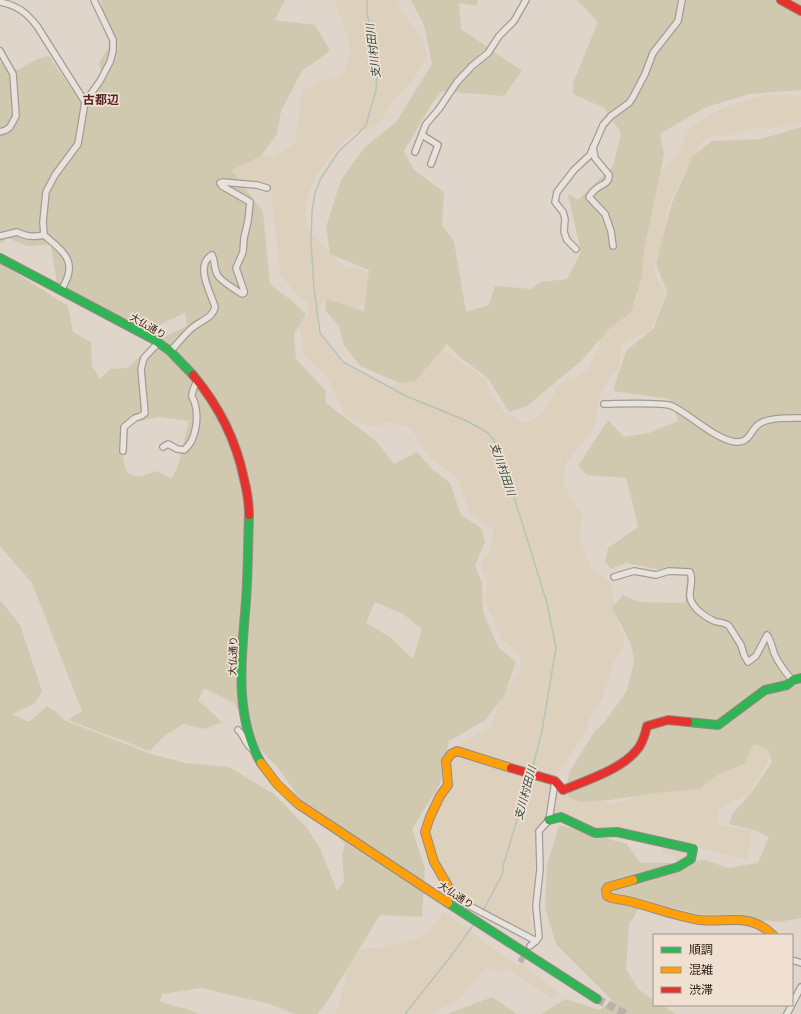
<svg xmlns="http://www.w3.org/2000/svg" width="801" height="1014" viewBox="0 0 801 1014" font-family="'IBM Plex Serif','Noto Sans JP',serif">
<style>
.farmland{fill:#ddd0bd}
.green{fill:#d0c9b0;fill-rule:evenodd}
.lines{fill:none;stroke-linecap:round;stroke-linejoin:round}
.stream{stroke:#b6c3b7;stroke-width:1.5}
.street-tunnel{stroke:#bcb1a8;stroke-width:5.5;stroke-dasharray:5.5 3;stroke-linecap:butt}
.secondary-tunnel{stroke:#bcb1a8;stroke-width:8;stroke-dasharray:8 4;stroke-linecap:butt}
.street-casing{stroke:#a49b94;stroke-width:8}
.fast-casing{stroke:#948b84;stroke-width:10}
.slow-casing{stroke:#948b84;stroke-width:10}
.jam-casing{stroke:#948b84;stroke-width:10}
.street{stroke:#e8e2dc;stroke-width:5.5}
.fast{stroke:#30b455;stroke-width:8}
.slow{stroke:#ff9f0a;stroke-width:8}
.jam{stroke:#e5322d;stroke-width:8}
.labels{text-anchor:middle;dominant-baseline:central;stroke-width:3.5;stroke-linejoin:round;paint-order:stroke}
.street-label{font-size:10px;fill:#31231e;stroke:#f0e0d1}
.water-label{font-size:11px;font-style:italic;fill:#2f4f46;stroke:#f0e0d1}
.quarter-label{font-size:12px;font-weight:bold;fill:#582324;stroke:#f0e0d1}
</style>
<rect width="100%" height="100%" fill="#dfd5cb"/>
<g class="farmland">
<polygon points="334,0 398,0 401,10 423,41 427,54 413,80 391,103 383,118 374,127 352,133 335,150 319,172 310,188 306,205 306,227 344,267 363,269 371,279 367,303 352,311 324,298 316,324 318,333 341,363 388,388 424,372 434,353 442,350 487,379 486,385 503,411 525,423 535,419 545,410 559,384 581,375 589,367 599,347 600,336 608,327 630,311 637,299 657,173 678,155 689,128 722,108 766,95 801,96 801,122 770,129 756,127 733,135 712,136 701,143 683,175 667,209 665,236 654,264 655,275 665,291 657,317 651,329 621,345 619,369 611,376 600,395 594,428 566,463 563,479 570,498 582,512 580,540 591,568 611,583 617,621 624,637 624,646 613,664 604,695 591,716 585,731 556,777 567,793 612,804 668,788 754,742 774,751 749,793 719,809 717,824 752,830 747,860 691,846 689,858 675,861 675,856 662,853 663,839 595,831 547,816 535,834 534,890 529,912 533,935 476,906 453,891 434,856 429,835 430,821 448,794 451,782 448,764 465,740 491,727 502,695 518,675 521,668 520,657 517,651 501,640 492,616 484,600 487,588 487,581 481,569 482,561 490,550 494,535 492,528 470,513 457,478 429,456 412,430 408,427 389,422 374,427 355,421 343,413 327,376 315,366 303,353 300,326 308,313 308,303 295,293 280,273 271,189 259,184 221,180 223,151 246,158 274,156 295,144 301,98 303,91 319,81 340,78 346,70 350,54 348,37"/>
<polygon points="444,912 474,933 488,946 517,966 521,963 558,992 553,999 509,969 505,972 498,971 487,967 457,1001 430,1014 335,1014 340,1001 349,964 352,956 360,950 366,948 381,948 397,943 419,938 428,932"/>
</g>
<g class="green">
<path d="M101 0H285L275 20 315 25 330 51 302 71 281 111 277 134 261 156 232 170 263 212 270 284 292 301 306 314 294 334 296 359 325 390 326 403 377 442 394 464 417 452 432 469 450 483 461 515 481 528 485 542 475 565 482 583 483 612 498 647 516 662 504 696 485 720 449 741 440 784 412 829 425 869 422 917 380 915 325 1005 317 1014H294L270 1004 201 988 162 994 160 1002 187 1009 198 1014H0V601H1L20 625 42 691 35 703 12 714 29 722 47 706 55 711 64 720 151 754 186 763 229 767 274 794 307 828 320 848 337 891 344 881 342 856 345 844 299 798 279 769 259 748 234 703 204 688 198 700 222 722 205 729 183 724 163 737 150 751 68 720 82 711 32 583 0 546V263L68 306 73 332 91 342 92 366 100 379 110 369 128 368 155 341 187 326 185 313 151 329 109 313 57 284 51 245 27 246 8 238 0 244V62L18 70 37 59 49 56 81 103 103 81 99 63 109 46ZM159 417 189 421 178 466 171 479 157 471 139 477 127 473 123 460 122 425ZM375 602 403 614 422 629 413 659 390 637 366 623Z"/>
<polygon points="411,0 478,0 477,6 459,3 461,29 522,71 504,96 442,91 433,102 404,151 414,170 444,192 442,225 454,241 466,312 489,305 495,286 531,289 541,282 567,279 581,252 568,194 578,200 613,166 621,133 604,108 573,94 573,83 598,22 579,2 575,0 801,0 801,90 749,94 704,108 660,134 664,154 644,250 642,277 631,312 609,329 581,361 527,406 509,412 488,378 461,358 447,344 415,381 400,383 360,366 344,345 339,326 325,310 326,299 364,311 369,270 330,254 326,227 341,180 365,147 396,122 432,64 424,25"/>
<polygon points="801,127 801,918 779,922 700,914 643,901 629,925 626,969 638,989 654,1000 654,1005 662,1005 676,1014 541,1014 565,999 600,1010 612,1000 556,944 545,908 547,866 559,825 627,844 640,863 671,863 705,860 728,868 758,863 769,837 755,830 729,824 733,813 752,792 772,762 768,749 754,744 744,764 720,773 700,789 664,792 610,800 580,802 569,797 567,785 569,773 595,731 603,724 627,691 634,662 632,648 627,636 612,608 623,595 639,602 685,603 687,575 626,563 611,569 605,562 608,548 638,527 632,501 626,478 587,475 578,466 608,420 624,437 649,433 678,421 670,399 613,391 626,351 654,328 667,292 656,264 672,203 693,156 712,141 761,139"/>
<polygon points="492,997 517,1014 449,1014 450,1013"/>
</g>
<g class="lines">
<g class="stream">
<polyline points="367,0 367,11 377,76 376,90 366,125 357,135 339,151 321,178 315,193 312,211 311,241 314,288 320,333 343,362 406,396 467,421 488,433 494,440 510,484 547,603 556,648 542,731 532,770"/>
<polyline points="483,911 502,875 504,863 530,776"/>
<polyline points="405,1014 451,956 474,924"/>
</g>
<polyline class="street-tunnel" points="520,962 527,950"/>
<polyline class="secondary-tunnel" points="597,999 626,1014"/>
<g class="street-casing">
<g id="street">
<path d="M0 2C18 6 26 12 37 26L85 102"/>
<polyline points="0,51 13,74 16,116 10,127 6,130 0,132"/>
<polyline points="422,135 438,145 431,164"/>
<path d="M593 147 595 158 609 175C609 184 602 184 596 189 593 191 591 194 589 197L605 214 611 231 613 246"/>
<polyline points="415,152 426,124 439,109 457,82 472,66 488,53 499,36 514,21 526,0"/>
<path d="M0 236 17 232C27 237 33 237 44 235"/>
<polyline points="576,249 567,240 564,232 565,219 563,212 555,202 557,192 574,170 590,155 603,125 611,116 629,103 633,97 645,74 653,53 678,21 682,0"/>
<path d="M61 291C64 285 69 277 69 270 71 255 54 244 44 235L43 222 46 192 55 175 78 144 85 102 100 81 110 62 113 51V40L94 0"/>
<path d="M170 352C177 344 184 335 192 328 200 321 213 318 215 307 211 293 194 265 212 255 215 261 214 268 217 274 219 280 236 290 242 294L244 293V291L236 268 243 252 244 238 248 221 250 202 222 186 220 183 222 182 257 185 267 188"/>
<path d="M604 404C617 404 663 402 672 406 691 415 716 440 736 442 750 443 750 430 759 424 770 417 788 418 801 418"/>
<path d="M163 447 168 444 177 449 184 450C196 441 199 418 195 404 195 401 192 399 192 396 192 391 195 385 197 381"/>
<polyline points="123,451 124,427 135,418 141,416 145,413 141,369 144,358 158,343"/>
<path d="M614 577 634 571 656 575 669 571 690 572C694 580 689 589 690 597 692 608 705 617 714 621 719 623 725 622 729 626L741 645 744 655 748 662 756 656 767 635C771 640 772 647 774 653 777 660 787 676 793 680"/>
<path d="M238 730C245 736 245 746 254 750"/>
<polyline points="449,895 536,941"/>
<polyline points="530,946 536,941 539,937 536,906 540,869 539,831 549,820 555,781"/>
<polyline points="792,960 801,963"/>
<polyline points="787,1014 801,987"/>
</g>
</g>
<g class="fast-casing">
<g id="fast">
<polyline points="0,258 153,339 170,351 193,375"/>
<path d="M249 515C248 544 248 572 246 601 242 653 233 715 261 763"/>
<polyline points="688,722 718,725 765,690 787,685 793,680 801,678"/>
<polyline points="549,820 561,817 595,833 617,832 693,849 691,859 678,867 633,880"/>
<polyline points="448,903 597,999"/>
</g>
</g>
<g class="slow-casing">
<g id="slow">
<polyline points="261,763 277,784 298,804 448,903"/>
<path d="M633 880 608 887 606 890 607 896C614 900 621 899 628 901 652 907 675 916 700 920 728 923 750 912 773 935"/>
<polyline points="447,901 450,893 448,886 434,862 425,832 430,817 440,796 448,785 446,761 451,754 457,751 511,768"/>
</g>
</g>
<g class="jam-casing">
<g id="jam">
<polyline points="781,0 801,11"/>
<path d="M193 375C219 406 236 439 244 479 247 491 249 503 249 515"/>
<path d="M511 768 555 781 563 790C585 781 620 770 636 751 642 745 645 735 647 726L668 720 688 722"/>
</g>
</g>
<use href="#street" class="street"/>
<use href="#fast" class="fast"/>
<use href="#slow" class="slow"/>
<use href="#jam" class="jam"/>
</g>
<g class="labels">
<g class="street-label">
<text transform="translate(148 326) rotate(30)">大仏通り</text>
<text transform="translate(233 656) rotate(-88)">大仏通り</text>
<text transform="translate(456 895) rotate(33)">大仏通り</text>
</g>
<g class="water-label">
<text transform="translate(373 51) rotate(-97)">支川村田川</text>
<text transform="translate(503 469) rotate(71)">支川村田川</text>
<text transform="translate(525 793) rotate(-75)">支川村田川</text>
</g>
<g class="quarter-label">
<text x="101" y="99">古都辺</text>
</g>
</g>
<rect x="653" y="934" width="140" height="72" fill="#f0e0d1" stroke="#a49489"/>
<rect x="661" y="947" width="20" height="6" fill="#30b455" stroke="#a49489"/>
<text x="689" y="954" font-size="12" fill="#31231e">順調</text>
<rect x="661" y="967" width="20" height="6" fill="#ff9f0a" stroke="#a49489"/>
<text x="689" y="974" font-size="12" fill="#31231e">混雑</text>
<rect x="661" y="987" width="20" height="6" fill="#e5322d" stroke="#a49489"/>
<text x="689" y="994" font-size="12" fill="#31231e">渋滞</text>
</svg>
